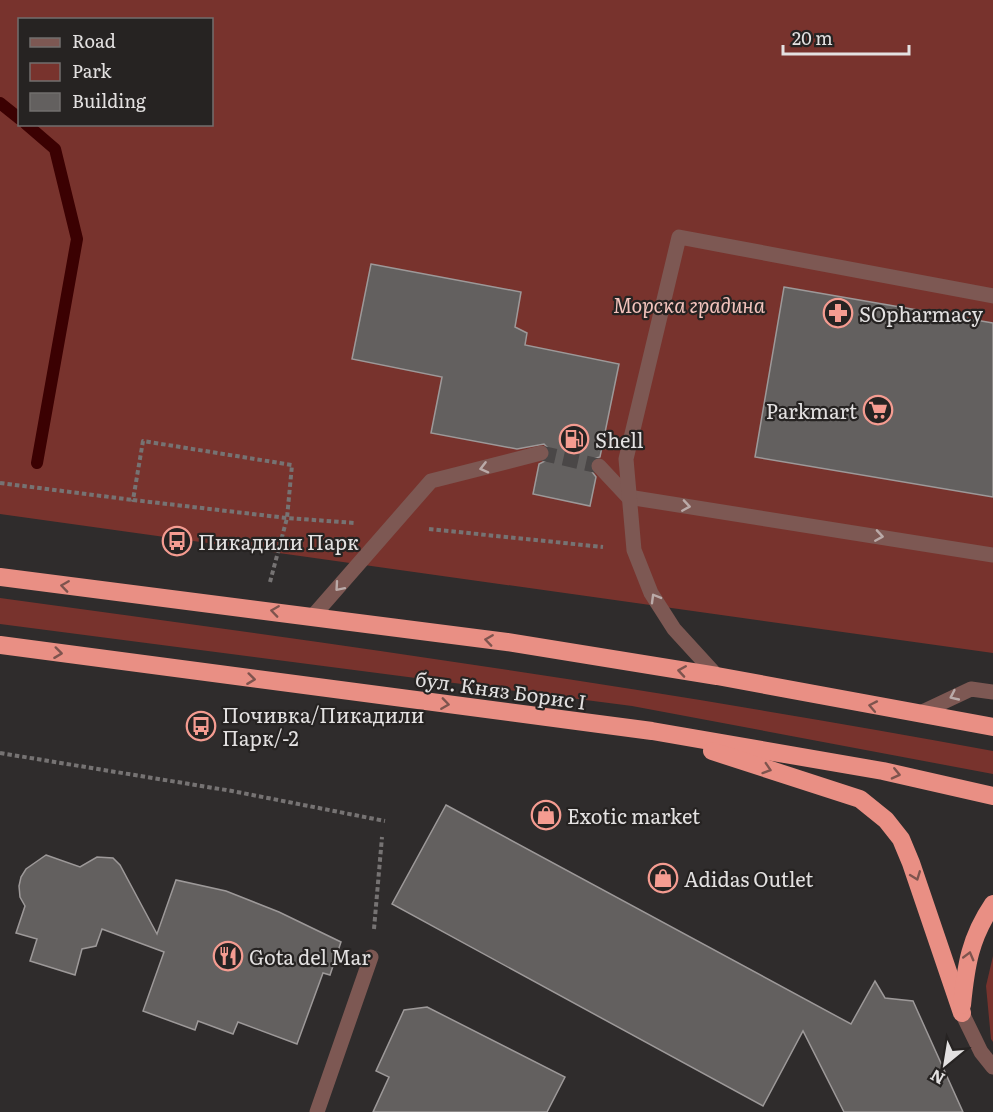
<svg xmlns="http://www.w3.org/2000/svg" width="993" height="1112" viewBox="0 0 993 1112" font-family="Literata,serif">
<style>
.green{fill:#78332d;fill-rule:evenodd}
.lines{fill:none;stroke-linecap:round;stroke-linejoin:round}
.stream{stroke:#3b0102;stroke-width:12}
.building{fill:#63605f;stroke:#9d9999;stroke-width:1.5}
.minor-tunnel{stroke:#4a4747;stroke-width:15;stroke-dasharray:15 8;stroke-linecap:butt}
.path{stroke:#767373;stroke-width:4;stroke-dasharray:4.5 3;stroke-linecap:butt}
.minor{stroke:#7d5853;stroke-width:15}
.highway{stroke:#e98f84;stroke-width:18}
.oneway{stroke:#baaaa8}
.oneway2{stroke:#7e544e}
.labels{text-anchor:middle;dominant-baseline:central;stroke-width:4.5;stroke-linejoin:round;paint-order:stroke}
.park-label{font-size:20px;font-style:italic;fill:#f3c3bc;stroke:#262322}
.poi-label{font-size:20px;fill:#e3e1e1;stroke:#262322;text-anchor:start}
.street-label{font-size:20px;fill:#e3e1e1;stroke:#262322}
</style>
<rect width="100%" height="100%" fill="#2f2c2c"/>
<g class="green">
<path d="M0 0H993V653L0 514ZM20 20H212V124H20Z"/>
<path d="M0 598C332 643 664 690 993 751V774L632 706 0 624Z"/>
<polygon points="993,956 993,1042 991,1039 986,986"/>
</g>
<g class="lines">
<g class="stream">
<polyline points="0,103 20,119"/>
<polyline points="26,124 55,149 77,239 37,463"/>
</g>
</g>
<g class="building">
<polygon points="371,264 521,292 515,327 527,333 525,345 619,364 600,457 593,459 590,464 590,469 596,477 590,506 533,494 539,464 547,460 550,455 550,450 544,444 517,449 431,433 442,377 352,359"/>
<polygon points="784,287 993,323 993,497 755,457"/>
<polygon points="446,805 851,1024 875,981 885,998 913,1001 963,1112 844,1112 803,1031 763,1106 392,904"/>
<polygon points="46,855 80,867 97,857 113,858 120,865 157,934 176,880 226,891 279,912 341,942 330,975 323,973 297,1044 238,1022 233,1034 198,1021 195,1030 143,1011 164,952 102,929 96,946 82,949 75,975 30,961 37,939 16,933 25,906 20,897 19,886 21,877 26,869"/>
<polygon points="427,1007 565,1077 547,1112 373,1112 389,1077 376,1071 404,1010"/>
</g>
<g class="lines">
<polyline class="minor-tunnel" points="541,453 599,466"/>
<g class="path">
<polyline points="0,483 133,500"/>
<polyline points="429,529 603,547"/>
<polyline points="270,582 287,518 292,465 143,441 133,500 287,518 355,523"/>
<polyline points="0,753 232,791 385,821"/>
<polyline points="374,929 382,837"/>
</g>
<g class="minor">
<polyline points="599,466 628,497 993,555"/>
<polyline points="313,616 431,481 541,453"/>
<polyline points="717,676 674,629 651,593 634,550 626,459 679,237 993,296"/>
<polyline points="918,714 971,689 993,692"/>
<polyline points="962,1013 981,1052 993,1067"/>
<polyline points="317,1112 371,957"/>
</g>
<g class="highway">
<polyline points="0,577 507,642 717,676 993,727"/>
<polyline points="0,645 652,731 883,771 993,796"/>
<polyline points="712,751 860,799 886,820 901,839 911,863 962,1013"/>
<path d="M962 1005C966 965 970 938 993 904"/>
</g>
</g>
<defs><path id="oneway-chevron" d="M-2-3.5L2.5 0L-2 3.5" fill="none" stroke-width="1.6" stroke-linecap="round" stroke-linejoin="round" transform="scale(1.5)"/></defs>
<g class="oneway">
<use href="#oneway-chevron" transform="translate(484 468) rotate(166)"/>
<use href="#oneway-chevron" transform="translate(686 506) rotate(9)"/>
<use href="#oneway-chevron" transform="translate(879 536) rotate(9)"/>
<use href="#oneway-chevron" transform="translate(339 587) rotate(131)"/>
<use href="#oneway-chevron" transform="translate(655 598) rotate(-120)"/>
<use href="#oneway-chevron" transform="translate(954 696) rotate(155)"/>
</g>
<g class="oneway2">
<use href="#oneway-chevron" transform="translate(65 586) rotate(-172)"/>
<use href="#oneway-chevron" transform="translate(275 611) rotate(-172)"/>
<use href="#oneway-chevron" transform="translate(489 640) rotate(-172)"/>
<use href="#oneway-chevron" transform="translate(58 653) rotate(7)"/>
<use href="#oneway-chevron" transform="translate(682 671) rotate(-171)"/>
<use href="#oneway-chevron" transform="translate(251 679) rotate(7)"/>
<use href="#oneway-chevron" transform="translate(445 704) rotate(8)"/>
<use href="#oneway-chevron" transform="translate(873 706) rotate(-169)"/>
<use href="#oneway-chevron" transform="translate(767 769) rotate(18)"/>
<use href="#oneway-chevron" transform="translate(896 774) rotate(13)"/>
<use href="#oneway-chevron" transform="translate(916 876) rotate(69)"/>
<use href="#oneway-chevron" transform="translate(969 956) rotate(-75)"/>
</g>
<defs>
<g id="pharmacy-ring" transform="scale(1.5)"><circle r="9.5" fill="#262322" stroke="#f59c91" stroke-width="1.5"/><path d="M-2-6h4v4h4v4h-4v4h-4v-4h-4v-4h4Z" fill="#f59c91"/></g>
<g id="supermarket-ring" transform="scale(1.5)"><circle r="9.5" fill="#262322" stroke="#f59c91" stroke-width="1.5"/><path d="M-6-5.5h2.5l.6 2H6L4.5 2H-2.5L-4.4-4H-6ZM-1.5 3.2a1.3 1.3 0 1 0 .1 0ZM3 3.2a1.3 1.3 0 1 0 .1 0Z" fill="#f59c91"/></g>
<g id="fuel-ring" transform="scale(1.5)"><circle r="9.5" fill="#262322" stroke="#f59c91" stroke-width="1.5"/><path d="M-5.5-6h7V0h2V4h1.3V-2.5L3-4.5l.8-.8L6-3V5H2.5V1h-1V6h-7ZM-4.2-4.7v3.2H.2V-4.7Z" fill="#f59c91"/></g>
<g id="bus-ring" transform="scale(1.5)"><circle r="9.5" fill="#262322" stroke="#f59c91" stroke-width="1.5"/><path d="M-5-6H5V4H4V6H2V4H-2V6H-4V4H-5ZM-3.5-4V0h7V-4ZM-3.5 1.2v1.5H-2V1.2ZM2 1.2v1.5H3.5V1.2Z" fill="#f59c91"/></g>
<g id="shop-ring" transform="scale(1.5)"><circle r="9.5" fill="#262322" stroke="#f59c91" stroke-width="1.5"/><path d="M-5-2.5h2.3a2.7 3.5 0 0 1 5.4 0H5L5.5 6h-11ZM-1.5-2.5h3a1.5 2.3 0 0 0-3 0Z" fill="#f59c91"/></g>
<g id="restaurant-ring" transform="scale(1.5)"><circle r="9.5" fill="#262322" stroke="#f59c91" stroke-width="1.5"/><path d="M-5-6h1v4h1v-4h1v4h1v-4h1v5L-1.5 .5V6h-2V.5L-5-1ZM5-6V6H3V1.5H1.5Q1.5-4 5-6Z" fill="#f59c91"/></g>
</defs>
<g fill-rule="evenodd">
<use href="#pharmacy-ring" x="838" y="313"/>
<use href="#supermarket-ring" x="878" y="410"/>
<use href="#fuel-ring" x="574" y="439"/>
<use href="#bus-ring" x="177" y="541"/>
<use href="#bus-ring" x="201" y="726"/>
<use href="#shop-ring" x="546" y="815"/>
<use href="#shop-ring" x="663" y="878"/>
<use href="#restaurant-ring" x="228" y="956"/>
</g>
<g class="labels">
<g class="park-label">
<text x="689" y="304">Морска градина</text>
</g>
<g class="poi-label">
<text x="859" y="313">SOpharmacy</text>
<text x="857" y="410" text-anchor="end">Parkmart</text>
<text x="595" y="439">Shell</text>
<text x="198" y="541">Пикадили Парк</text>
<text x="222" y="714">Почивка/Пикадили<tspan x="222" dy="23">Парк/-2</tspan></text>
<text x="567" y="815">Exotic market</text>
<text x="684" y="878">Adidas Outlet</text>
<text x="249" y="956">Gota del Mar</text>
</g>
<g class="street-label">
<text transform="translate(501 689) rotate(8)">бул. Княз Борис I</text>
</g>
</g>
<rect x="18" y="18" width="195" height="108" fill="#262322" stroke="#726f6e" stroke-width="1.5"/>
<rect x="30" y="38" width="30" height="9" fill="#7d5853" stroke="#726f6e" stroke-width="1.5"/>
<text x="72" y="48" font-size="18" fill="#e3e1e1">Road</text>
<rect x="30" y="63" width="30" height="18" fill="#78332d" stroke="#726f6e" stroke-width="1.5"/>
<text x="72" y="78" font-size="18" fill="#e3e1e1">Park</text>
<rect x="30" y="93" width="30" height="18" fill="#63605f" stroke="#726f6e" stroke-width="1.5"/>
<text x="72" y="108" font-size="18" fill="#e3e1e1">Building</text>
<g transform="translate(945 1064) rotate(210)" stroke="#262322" stroke-width="4.5" paint-order="stroke">
<path d="M0-4.5L10 22L0 15L-10 22Z" fill="#e3e1e1"/>
<text y="-9" font-size="16" font-weight="bold" text-anchor="middle" fill="#e3e1e1">N</text>
</g>
<path d="M783 45v9h126v-9" fill="none" stroke="#e3e1e1" stroke-width="3"/>
<text x="792" y="45" font-size="18" fill="#e3e1e1" stroke="#262322" stroke-width="4.5" paint-order="stroke">20 m</text>
</svg>
